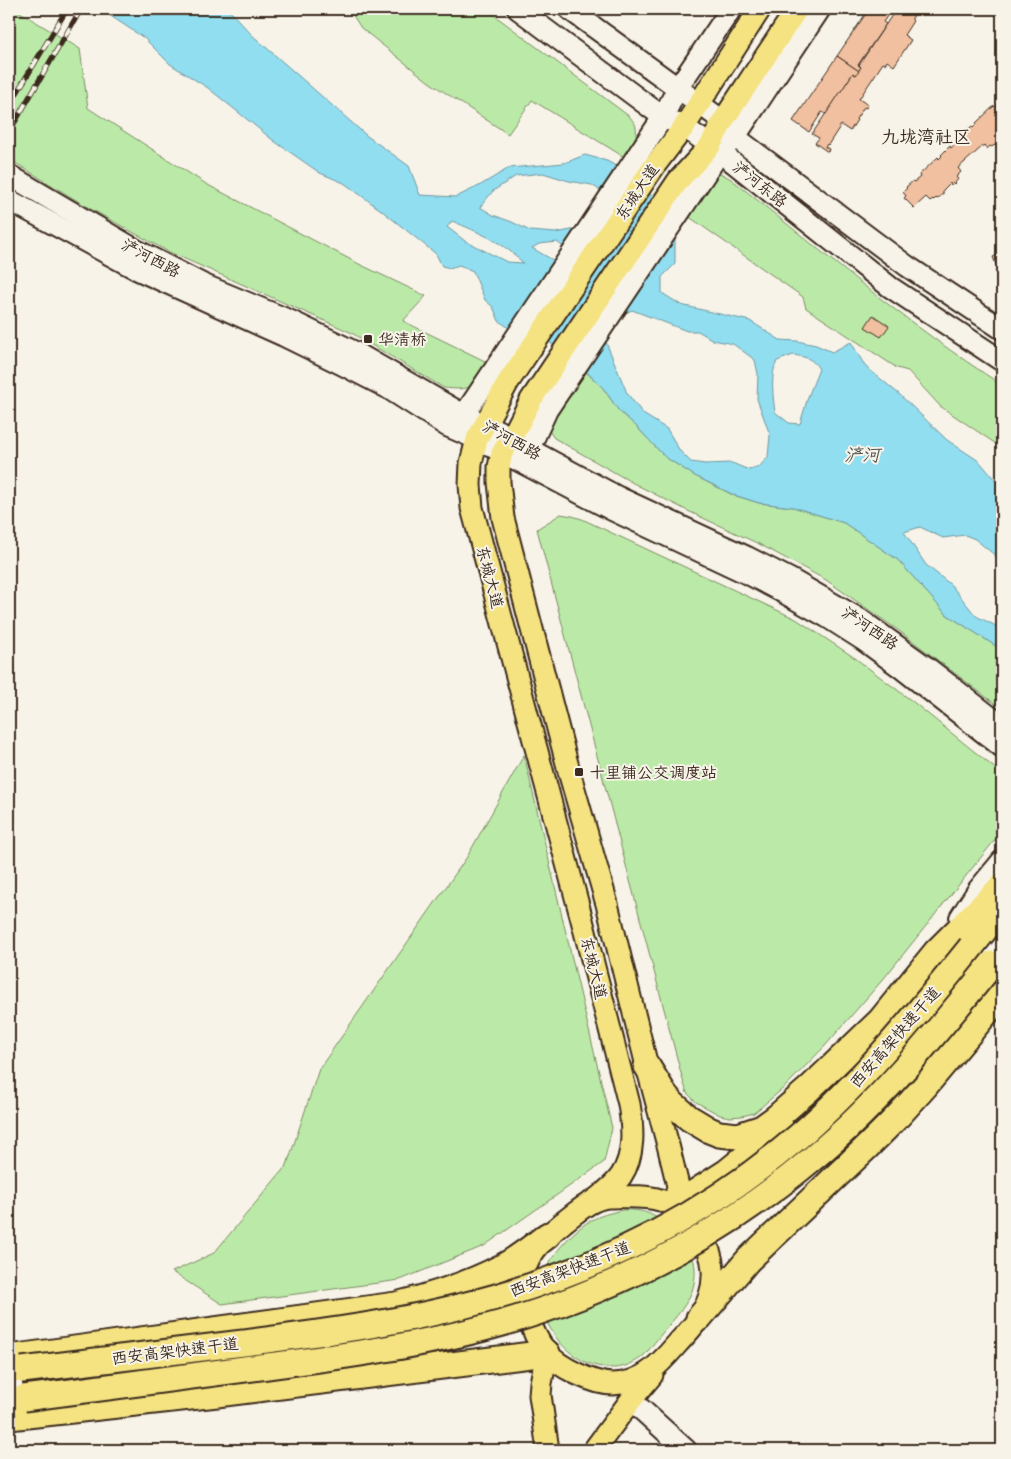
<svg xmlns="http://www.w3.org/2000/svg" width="1011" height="1459" viewBox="0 0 1011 1459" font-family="Itim,'LXGW WenKai TC',sans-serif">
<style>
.green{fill:#bbeaa8;stroke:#7b8a63}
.water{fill:#91def1;stroke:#6f969d;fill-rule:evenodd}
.building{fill:#f0c0a0;stroke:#3b2a1e}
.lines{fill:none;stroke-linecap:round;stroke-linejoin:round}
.secondary-casing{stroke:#3b2a1e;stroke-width:24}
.primary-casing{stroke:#3b2a1e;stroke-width:25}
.highway-casing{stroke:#3b2a1e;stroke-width:29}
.secondary{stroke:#f7f3e8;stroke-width:20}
.primary{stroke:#f5e382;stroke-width:21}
.highway{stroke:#f5e382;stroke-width:25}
.rail-casing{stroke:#3b2a1e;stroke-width:5.5}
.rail{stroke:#f7f3e8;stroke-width:4;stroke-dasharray:11;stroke-linecap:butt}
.highway-bridge-casing{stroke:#3b2a1e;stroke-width:29;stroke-linecap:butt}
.highway-bridge{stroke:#f5e382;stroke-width:25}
.poi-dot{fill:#3b2a1e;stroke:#f7f3e8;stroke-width:2}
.labels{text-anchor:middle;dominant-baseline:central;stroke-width:4;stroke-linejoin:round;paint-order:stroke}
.street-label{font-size:16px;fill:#3b2a1e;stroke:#f7f3e8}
.poi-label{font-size:16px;fill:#3b2a1e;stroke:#f7f3e8;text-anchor:start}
.neighbourhood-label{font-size:18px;fill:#3b2a1e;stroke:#f7f3e8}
.water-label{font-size:18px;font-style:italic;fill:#505753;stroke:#f7f3e8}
</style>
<rect width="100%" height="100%" fill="#f7f3e8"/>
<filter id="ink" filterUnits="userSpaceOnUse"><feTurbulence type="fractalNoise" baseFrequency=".02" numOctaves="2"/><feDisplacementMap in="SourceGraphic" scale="10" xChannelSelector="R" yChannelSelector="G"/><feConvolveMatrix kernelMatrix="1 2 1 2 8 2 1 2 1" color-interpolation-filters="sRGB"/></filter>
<g filter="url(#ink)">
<g class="green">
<path d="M9 9H15L80 49 88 108 206 184 359 264 426 296 403 321 487 362 482 370 486 373C473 390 464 390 444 388L350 332 167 251 89 208 9 159Z"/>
<path d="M349 9H486L630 117C632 120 634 122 635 124 640 136 630 148 624 157L532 100 508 134 429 82 361 28Z"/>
<path d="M722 174 731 179C819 249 908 325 1002 385V448L940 406 908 371 897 368 806 308 803 297 688 216 714 175Z"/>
<polygon points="585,371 603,388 619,411 635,425 665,457 695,476 733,495 759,503 793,507 844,523 898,560 946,614 1002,650 1002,709 898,630 826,580 759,544 688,511 633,483 554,438 549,431 552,421"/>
<polygon points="561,514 572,516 582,519 796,619 855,658 912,701 1002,774 1002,831 885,977 825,1046 786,1086 754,1113 742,1116 730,1117 720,1115 696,1102 687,1093 682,1077 537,529"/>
<polygon points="524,755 612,1128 604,1162 484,1246 400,1280 222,1304 172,1272 214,1253 287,1165 319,1069 467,857"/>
<path d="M622 1210C644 1209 654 1214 670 1228 678 1236 692 1250 694 1262 696 1271 695 1282 692 1291 685 1309 670 1323 659 1337 653 1344 648 1352 642 1357 634 1363 623 1368 614 1368 581 1368 558 1347 545 1318 541 1309 538 1299 539 1289 542 1265 570 1232 590 1221 600 1215 611 1213 622 1210Z"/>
</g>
<path class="water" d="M100 9H228L252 35 367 136 409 166 420 195 456 197 479 186 509 168 564 163 585 155 607 161 618 167 658 201 675 236V264L662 277V293L681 305 750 321 780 340 797 341 816 345 832 352 851 342 865 366 899 394 947 440 979 461 1002 488V561L975 539 965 535 943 538 920 527 904 532 926 565 951 585 976 616 1002 629V650L946 614 898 560 844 523 793 507 759 503 734 495 695 476 665 457 635 425 619 411 603 388 565 351 537 336 509 328 499 321 493 307 485 300 473 271 459 265 450 268 442 266 436 254 381 210 344 183 320 173 274 141 208 88 170 64 144 38ZM543 173 569 181 592 185 608 196 597 210 576 229 556 233 530 231 512 222 493 215 480 207 493 191 516 176ZM452 221C478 232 504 242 523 263L507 262 465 241 447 227ZM557 242 571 253 558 263 532 248 539 244ZM632 310 687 331H698L713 340 733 344 755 360 758 374 757 399 770 435 768 457 759 467 749 470 732 463 705 464 691 462 680 451 667 429 643 414 627 393 606 342 604 323ZM793 355C806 357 812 358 819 369L808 397 800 424 789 423 775 412C773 398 770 374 777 361Z"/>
<g class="building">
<polygon points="869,9 892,9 883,22 886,24 858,65 861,67 859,71 837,56"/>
<polygon points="896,9 906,9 915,14 912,18 912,20 913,21 904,35 911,40 894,66 887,61 885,64 883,63 859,99 868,105 866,108 864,107 856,119 857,120 850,131 841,125 828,145 827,144 825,147 829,149 828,152 815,143 819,138 812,134 853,73 856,75 861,67 859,65"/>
<polygon points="837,56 859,71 856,75 853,73 826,114 822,112 809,132 793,121"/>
<polygon points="1002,101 1002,135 1000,137 1000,141 994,146 994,145 992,147 990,146 987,149 984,145 965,162 958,168 961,172 956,177 958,179 954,184 953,183 951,185 950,183 943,190 943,194 937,199 936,198 934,200 933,199 930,201 926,197 914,208 904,198 906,196 903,192 907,188 906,187 913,181 914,182 920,177 919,175 938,157 939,159 942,156 941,155 950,146 951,148 964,136 963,134 972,126 973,128 977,124 976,123 994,106 995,107"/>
<polygon points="1002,253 1002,273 999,275 997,271 998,270 993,257"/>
<polygon points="873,315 889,326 881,337 865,327"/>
</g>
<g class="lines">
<g class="secondary-casing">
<g id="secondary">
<polyline points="518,9 663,117 684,127 720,152 890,287 1002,361"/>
<polyline points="569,9 723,121 735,137 907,266 1002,329"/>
<polyline points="9,175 138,251 202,284 291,321 353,351 464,415 512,437 529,449 618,497 747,557 790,579 861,620 925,666 1002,726"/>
<polyline points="9,200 136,269 284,336 343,365 386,387 447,426 477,439 612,510 752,576 786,594 827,617 863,640 900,667 1002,747"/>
<polyline points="464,415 663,117 677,89 731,9"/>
<polyline points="529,449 547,410 720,152 735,137 820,9"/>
<polyline points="960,918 978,890 1002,861"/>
<polyline points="631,1400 686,1450"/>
</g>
</g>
<g class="primary-casing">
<g id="primary">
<path d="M607 1197C624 1197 644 1195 660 1200 676 1205 685 1215 695 1227 718 1255 719 1288 699 1318 693 1327 685 1335 677 1344 659 1365 643 1383 613 1384 593 1384 558 1367 546 1352 531 1333 519 1297 524 1273 529 1250 548 1235 565 1221 578 1211 591 1199 607 1197Z"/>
<path d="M595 1200C604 1193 614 1186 621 1176 635 1155 633 1128 629 1104L582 920 472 508 470 485 471 463 477 439 508 382 655 165 684 127 760 9"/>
<polyline points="674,1206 678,1186 669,1149 647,1066 607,904 570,775 503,518 499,482 499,467 502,453 512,437 531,400 678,181 710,146 723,121 797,9"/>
<polyline points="547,1353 541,1383 540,1395 548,1450"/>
<polyline points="594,1450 631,1400 652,1375"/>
</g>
</g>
<g class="highway-casing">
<g id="highway">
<polyline points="971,947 1002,908"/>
<polyline points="647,1066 665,1095 672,1103 689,1118 709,1130 719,1134 738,1136 762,1128 777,1117 809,1089 881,1020 937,951 1002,886"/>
<polyline points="674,1206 727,1172 781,1128"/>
<polyline points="699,1318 748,1260 868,1146 898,1116 926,1085 1002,994"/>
<path d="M9 1358 396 1305C433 1296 470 1284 504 1266 520 1257 534 1246 548 1235"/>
<polyline points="9,1417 217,1394 547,1353"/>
</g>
</g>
<use href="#secondary" class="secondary"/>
<use href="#primary" class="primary"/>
<use href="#highway" class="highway"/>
<g class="rail-casing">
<g id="rail">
<polyline points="9,106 67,9"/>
<polyline points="9,132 81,9"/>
</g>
</g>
<use href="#rail" class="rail"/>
<g class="highway-bridge-casing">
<g id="highway-bridge">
<path d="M22 1370C96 1361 170 1352 243 1343 320 1333 399 1323 474 1303 593 1272 705 1217 799 1136 864 1080 918 1013 971 947"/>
<path d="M24 1398C103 1388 182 1377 260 1367 346 1356 434 1344 516 1319 625 1285 725 1232 812 1159 880 1103 936 1033 992 964"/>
</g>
</g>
<use href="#highway-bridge" class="highway-bridge"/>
</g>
</g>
<g class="poi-dot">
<rect x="363" y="334" width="10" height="10" rx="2.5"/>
<rect x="574" y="767" width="10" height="10" rx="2.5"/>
</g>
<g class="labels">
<g class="street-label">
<text transform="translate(760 184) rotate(38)">浐河东路</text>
<text transform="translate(637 192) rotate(-56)">东城大道</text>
<text transform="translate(151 258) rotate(28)">浐河西路</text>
<text transform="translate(512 440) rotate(29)">浐河西路</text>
<text transform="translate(490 577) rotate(75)">东城大道</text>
<text transform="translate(870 628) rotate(34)">浐河西路</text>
<text transform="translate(594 968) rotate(76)">东城大道</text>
<text transform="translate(895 1037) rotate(-49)">西安高架快速干道</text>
<text transform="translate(570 1269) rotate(-21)">西安高架快速干道</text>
<text transform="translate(175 1351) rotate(-7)">西安高架快速干道</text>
</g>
<g class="poi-label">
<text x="378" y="339">华清桥</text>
<text x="589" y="772">十里铺公交调度站</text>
</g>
<g class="neighbourhood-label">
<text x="926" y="137">九垅湾社区</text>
</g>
<g class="water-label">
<text x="862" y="455">浐河</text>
</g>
</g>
<rect width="1011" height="1459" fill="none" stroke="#f7f3e8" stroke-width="30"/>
<rect x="15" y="15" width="981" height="1429" fill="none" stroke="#3b2a1e" stroke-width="2" filter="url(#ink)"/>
</svg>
